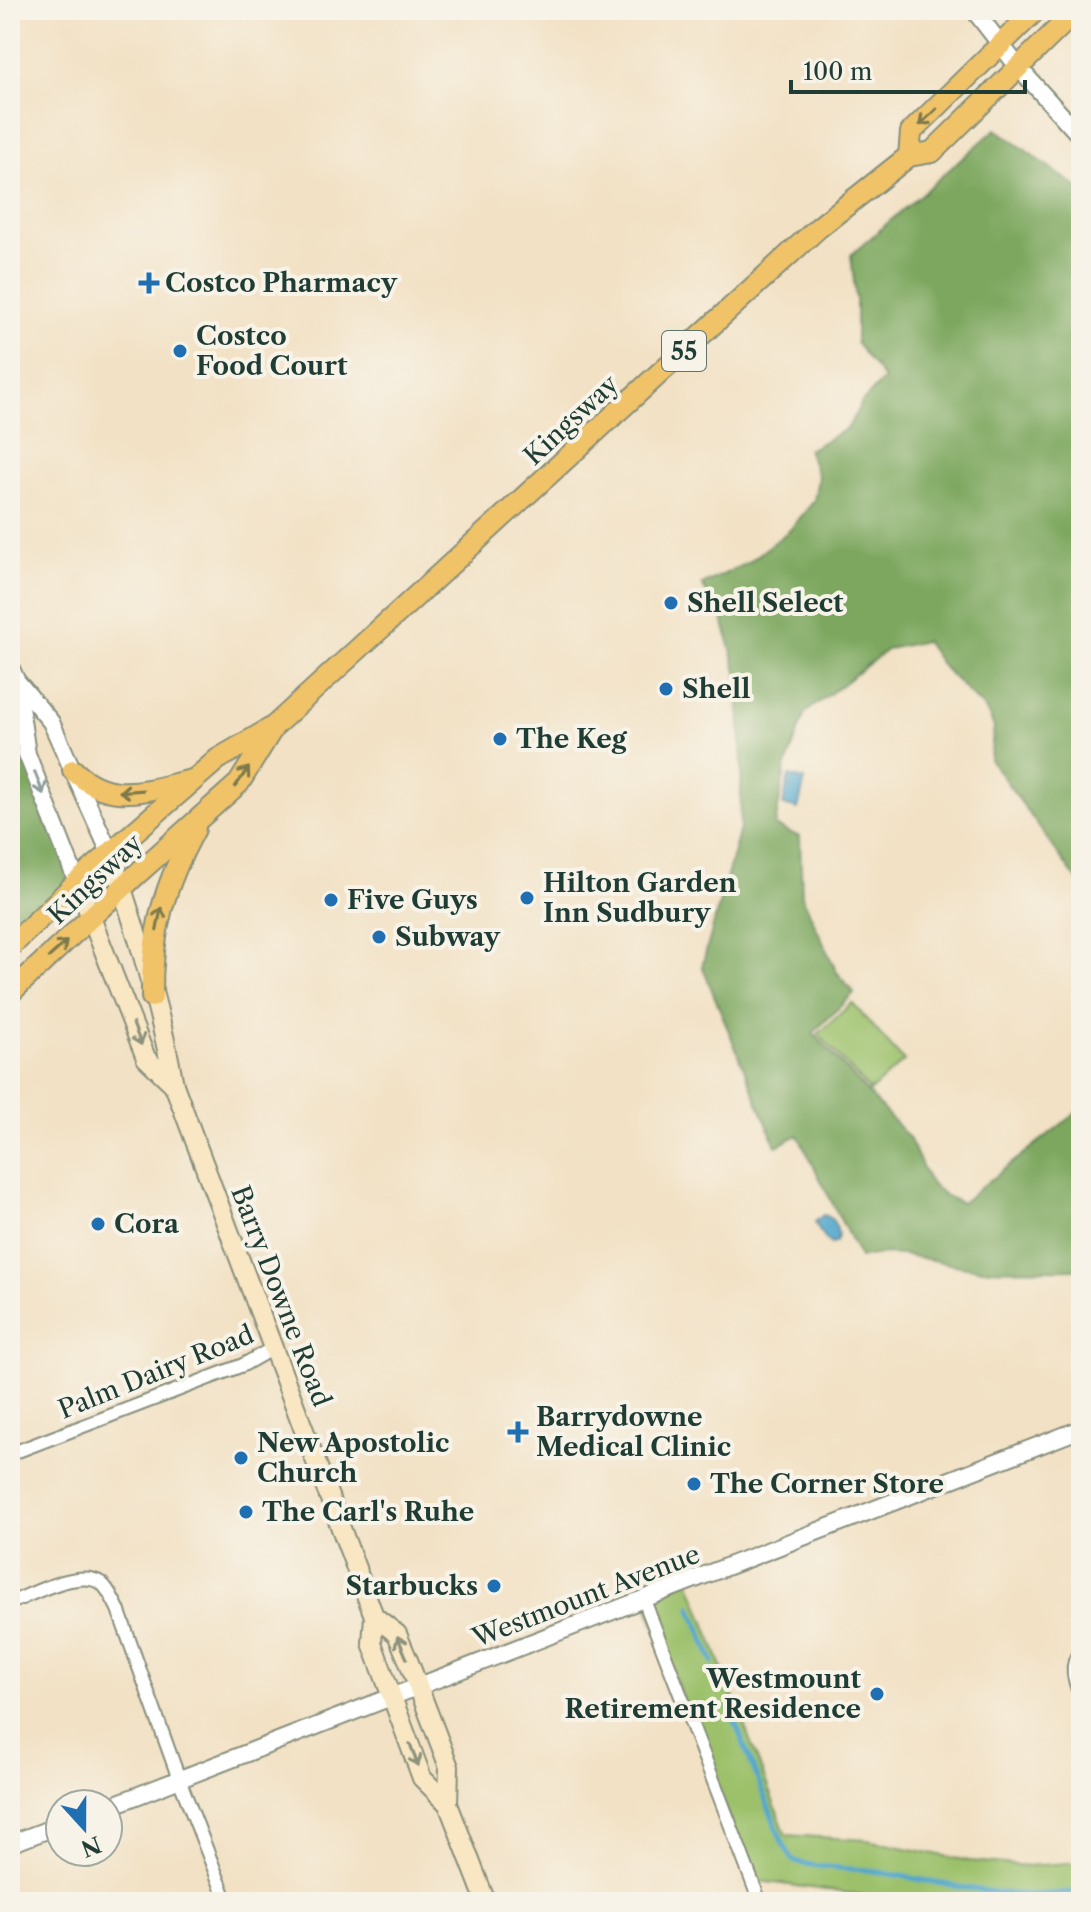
<svg xmlns="http://www.w3.org/2000/svg" width="1091" height="1912" viewBox="0 0 1091 1912" font-family="'Libre Caslon Text',serif">
<style>
.green{fill:#9cc16b;stroke:#5e7f50;stroke-width:2}
.forest{fill:#7da75f;stroke:#4e724a;stroke-width:2}
.water{fill:#50a6cd;stroke:#387280;stroke-width:2}
.lines{fill:none;stroke-linecap:round;stroke-linejoin:round}
.stream{stroke:#50a6cd;stroke-width:5}
.minor-casing{stroke:#888f7c;stroke-width:16}
.tertiary-casing{stroke:#888f7c;stroke-width:20}
.secondary-casing{stroke:#888f7c;stroke-width:22}
.primary-casing{stroke:#888f7c;stroke-width:24}
.minor{stroke:#fff;stroke-width:12}
.tertiary{stroke:#fff;stroke-width:16}
.secondary{stroke:#f9e7c3;stroke-width:18}
.primary{stroke:#f0c369;stroke-width:20}
.oneway{stroke:#7d794c}
.oneway2{stroke:#8f9e9a}
.oneway3{stroke:#8c927c}
.poi-dot{fill:#1f6fb2;stroke:#f7f3e8;stroke-width:3}
.labels{text-anchor:middle;dominant-baseline:central;stroke-width:8;stroke-linejoin:round;paint-order:stroke}
.shield{fill:#f7f3e8;stroke:#60746a;stroke-width:2}
.shield-label{font-size:24px;font-weight:bold;fill:#1f3d34}
.poi-label{font-size:26px;font-weight:bold;fill:#1f3d34;stroke:#f7f3e8;text-anchor:start}
.street-label{font-size:26px;fill:#1f3d34;stroke:#f7f3e8}
</style>
<rect width="100%" height="100%" fill="#f7f3e8"/>
<filter id="ink" filterUnits="userSpaceOnUse"><feTurbulence type="fractalNoise" baseFrequency=".0125" numOctaves="2"/><feDisplacementMap in="SourceGraphic" scale="16" xChannelSelector="R" yChannelSelector="G"/><feConvolveMatrix kernelMatrix="1 2 1 2 8 2 1 2 1" color-interpolation-filters="sRGB"/></filter>
<filter id="wash" filterUnits="userSpaceOnUse"><feTurbulence type="fractalNoise" baseFrequency=".006" numOctaves="4" result="noise"/><feDisplacementMap in="SourceGraphic" scale="32" xChannelSelector="R" yChannelSelector="G"/><feGaussianBlur stdDeviation="1.8" result="paint"/><feColorMatrix in="noise" values="0 0 0 0 0 0 0 0 0 0 0 0 0 0 0 0 0 1.4 0 .05"/><feComposite in="paint" operator="in"/></filter>
<g filter="url(#wash)">
<rect width="100%" height="100%" fill="#f2e1c4"/>
<g class="green">
<polygon points="852,1003 904,1061 870,1091 818,1034"/>
<polygon points="689,1580 786,1835 867,1840 969,1861 1028,1866 1081,1862 1081,1902 913,1902 753,1880 644,1598"/>
</g>
<g class="forest">
<path d="M996 129 1081 190V886L990 759 994 727 990 718 984 708 943 667 925 641 888 649 805 713 785 769 775 826 800 837 802 896 836 971 854 993 813 1033 909 1138 930 1183 944 1195 961 1203 1081 1109V1269C1048 1269 1015 1270 982 1269 940 1266 901 1246 860 1258L798 1135 776 1146 702 966 740 829 742 762 737 672 723 619 702 585 749 562 790 530 814 501 818 477 808 450 848 428 862 402 884 379 856 343V300L851 255Z"/>
<polygon points="10,666 26,755 77,882 10,944"/>
</g>
<g class="water">
<polygon points="789,776 805,780 798,809 783,805"/>
<path d="M823 1215C834 1216 841 1232 836 1242L831 1244C824 1239 818 1230 815 1222Z"/>
</g>
<g class="lines">
<g class="stream">
<polyline points="691,1607 713,1662"/>
<path d="M730 1709 783 1844 793 1860C817 1869 841 1867 866 1870 934 1880 1014 1905 1081 1890"/>
</g>
</g>
</g>
<g filter="url(#ink)">
<g class="lines">
<g class="minor-casing">
<g id="minor">
<polyline points="10,1454 243,1365 273,1348"/>
<polyline points="644,1600 760,1902"/>
<path d="M10 1603C33 1594 79 1568 101 1583 109 1589 113 1600 118 1609L179 1779 227 1902"/>
<path d="M1081 1651C1068 1665 1075 1682 1081 1698"/>
</g>
</g>
<g class="tertiary-casing">
<g id="tertiary">
<polyline points="974,10 1019,68 1081,137"/>
<polyline points="10,666 16,680 27,754 77,882"/>
<polyline points="16,680 51,722 110,853"/>
<polyline points="108,1807 1081,1429"/>
<polyline points="10,1844 60,1825"/>
</g>
</g>
<g class="secondary-casing">
<g id="secondary">
<path d="M110 853C136 928 160 1006 174 1085L374 1616 372 1643 422 1778 448 1804"/>
<polyline points="77,882 146,1058 174,1085"/>
<polyline points="374,1616 397,1634 408,1660 449,1767 448,1804 486,1902"/>
</g>
</g>
<g class="primary-casing">
<g id="primary">
<polyline points="909,156 911,132 1036,10"/>
<path d="M73 770C109 806 147 790 192 780"/>
<polyline points="10,947 77,882 218,759 273,727 818,228 909,156 932,152 1077,10"/>
<polyline points="10,993 137,874 239,783 271,731"/>
<path d="M152 997C151 932 164 886 195 829"/>
</g>
</g>
<use href="#minor" class="minor"/>
<use href="#tertiary" class="tertiary"/>
<use href="#secondary" class="secondary"/>
<use href="#primary" class="primary"/>
</g>
<defs><path id="oneway-shaft" d="M-6 0H5M1.5-3L5.5 0L1.5 3" fill="none" stroke-width="1.6" stroke-linecap="round" stroke-linejoin="round" transform="scale(2)"/></defs>
<g class="oneway">
<use href="#oneway-shaft" transform="translate(928 117) rotate(136)"/>
<use href="#oneway-shaft" transform="translate(242 777) rotate(-55)"/>
<use href="#oneway-shaft" transform="translate(131 791) rotate(176)"/>
<use href="#oneway-shaft" transform="translate(159 919) rotate(-79)"/>
<use href="#oneway-shaft" transform="translate(58 949) rotate(-42)"/>
</g>
<use class="oneway2" href="#oneway-shaft" transform="translate(39 783) rotate(69)"/>
<g class="oneway3">
<use href="#oneway-shaft" transform="translate(137 1034) rotate(69)"/>
<use href="#oneway-shaft" transform="translate(402 1647) rotate(-113)"/>
<use href="#oneway-shaft" transform="translate(414 1755) rotate(69)"/>
</g>
</g>
<g class="poi-dot">
<path d="M145 271h8v8h8v8h-8v8h-8v-8h-8v-8h8z"/>
<circle cx="180" cy="351" r="8"/>
<circle cx="671" cy="603" r="8"/>
<circle cx="666" cy="689" r="8"/>
<circle cx="500" cy="739" r="8"/>
<circle cx="527" cy="898" r="8"/>
<circle cx="331" cy="900" r="8"/>
<circle cx="379" cy="937" r="8"/>
<circle cx="98" cy="1224" r="8"/>
<path d="M514 1420h8v8h8v8h-8v8h-8v-8h-8v-8h8z"/>
<circle cx="241" cy="1458" r="8"/>
<circle cx="694" cy="1484" r="8"/>
<circle cx="246" cy="1512" r="8"/>
<circle cx="494" cy="1586" r="8"/>
<circle cx="877" cy="1694" r="8"/>
</g>
<g class="labels">
<rect class="shield" x="662" y="331" width="44" height="40" rx="6"/>
<g class="shield-label">
<text x="684" y="351">55</text>
</g>
<g class="poi-label">
<text x="165" y="283">Costco Pharmacy</text>
<text x="196" y="336">Costco<tspan x="196" dy="30">Food Court</tspan></text>
<text x="687" y="603">Shell Select</text>
<text x="682" y="689">Shell</text>
<text x="516" y="739">The Keg</text>
<text x="543" y="883">Hilton Garden<tspan x="543" dy="30">Inn Sudbury</tspan></text>
<text x="347" y="900">Five Guys</text>
<text x="395" y="937">Subway</text>
<text x="114" y="1224">Cora</text>
<text x="536" y="1417">Barrydowne<tspan x="536" dy="30">Medical Clinic</tspan></text>
<text x="257" y="1443">New Apostolic<tspan x="257" dy="30">Church</tspan></text>
<text x="710" y="1484">The Corner Store</text>
<text x="262" y="1512">The Carl's Ruhe</text>
<text x="478" y="1586" text-anchor="end">Starbucks</text>
<text x="861" y="1679" text-anchor="end">Westmount<tspan x="861" dy="30">Retirement Residence</tspan></text>
</g>
<g class="street-label">
<text transform="translate(571 420) rotate(-43)">Kingsway</text>
<text transform="translate(95 879) rotate(-43)">Kingsway</text>
<text transform="translate(281 1296) rotate(69)">Barry Downe Road</text>
<text transform="translate(156 1372) rotate(-22)">Palm Dairy Road</text>
<text transform="translate(586 1596) rotate(-21)">Westmount Avenue</text>
</g>
</g>
<rect width="1091" height="1912" fill="none" stroke="#f7f3e8" stroke-width="40"/>
<g transform="translate(84 1828) rotate(159)"><circle r="38" fill="#f7f3e8" stroke="#a1aaa0" stroke-width="2"/>
<path d="M0-6L14 30L0 20L-14 30Z" fill="#1f6fb2"/>
<text y="-12" font-size="22" font-weight="bold" text-anchor="middle" fill="#1f3d34">N</text>
</g>
<path d="M791 80v12h234v-12" fill="none" stroke="#1f3d34" stroke-width="4"/>
<text x="803" y="80" font-size="24" fill="#1f3d34" stroke="#f7f3e8" stroke-width="6" paint-order="stroke">100 m</text>
</svg>
